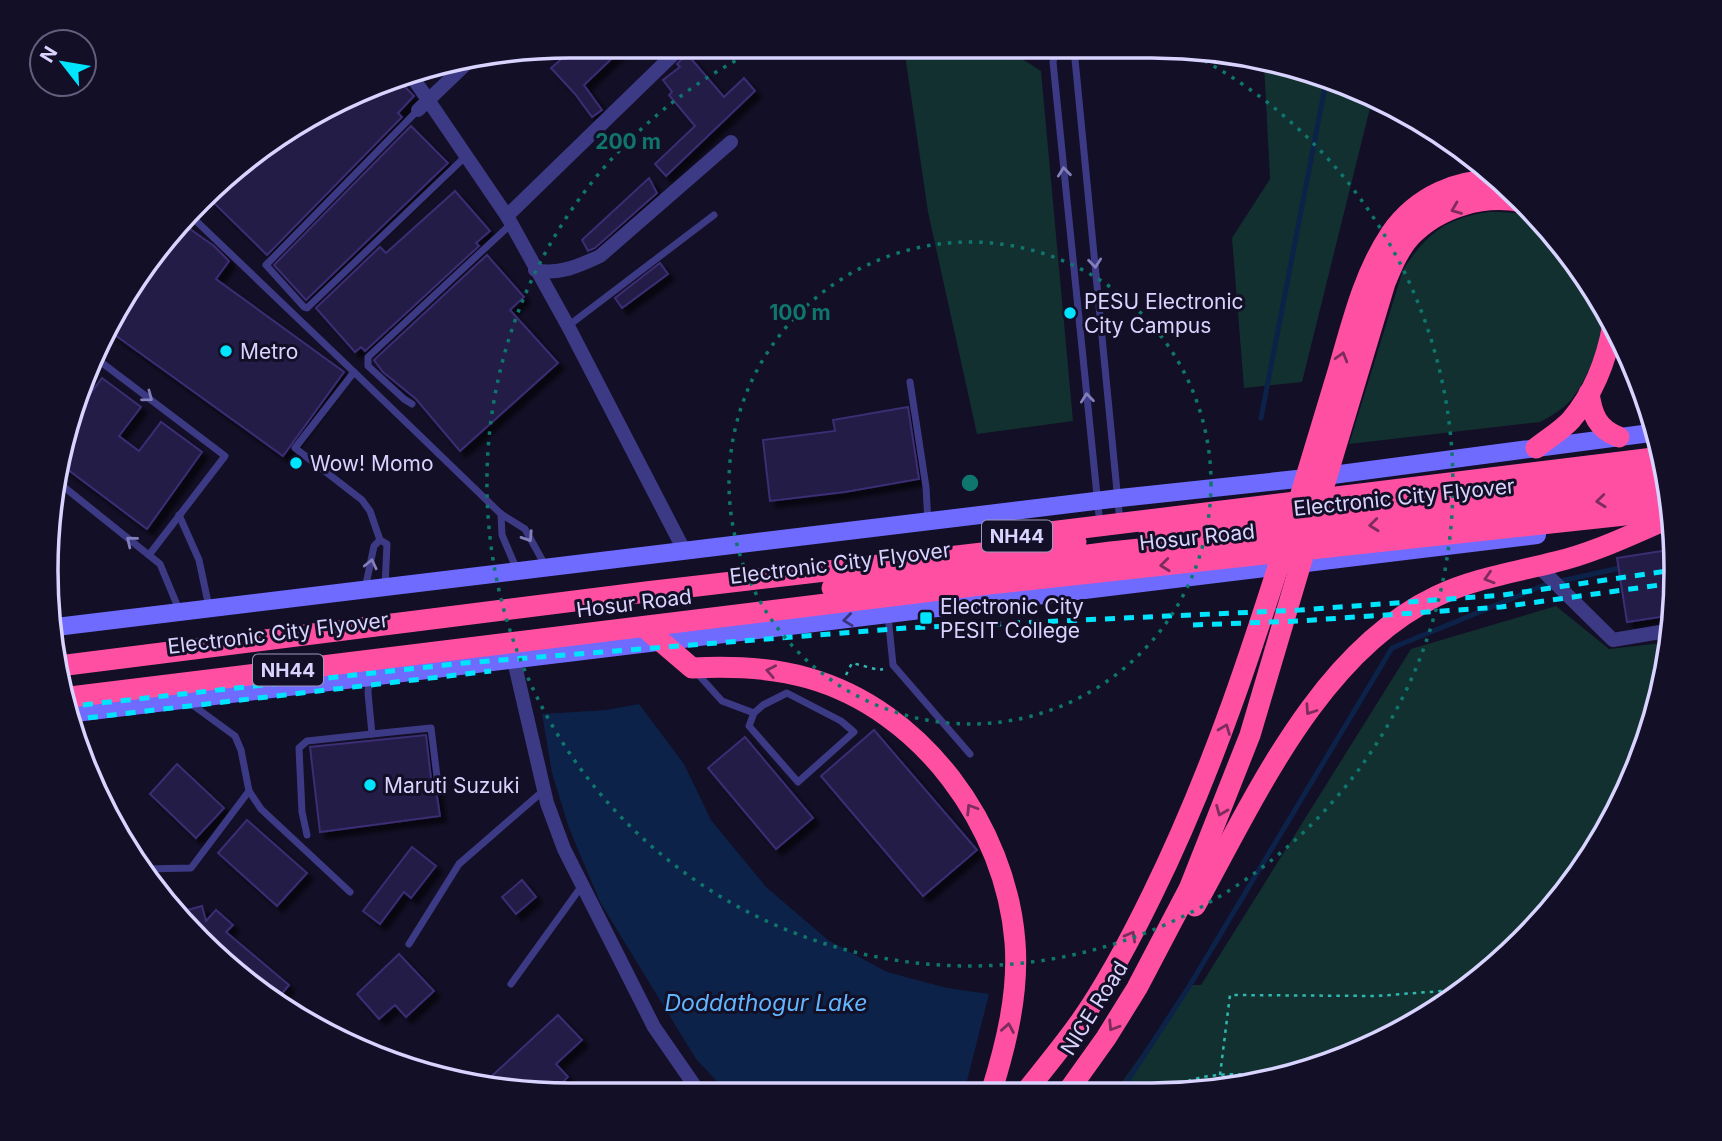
<svg xmlns="http://www.w3.org/2000/svg" width="1722" height="1141" viewBox="0 0 1722 1141" font-family="Inter,sans-serif">
<style>
.green{fill:#12302f}
.water{fill:#0c2248}
.lines{fill:none;stroke-linecap:round;stroke-linejoin:round}
.stream{stroke:#0c2248;stroke-width:5}
.building{fill:#241b47;stroke:#3b2d73;stroke-width:2;filter:url(#shadow)}
.path{stroke:#2fb8b0;stroke-width:2.5;stroke-dasharray:3.5 5;stroke-linecap:butt}
.lane{stroke:#3d3a85;stroke-width:7}
.street{stroke:#3d3a85;stroke-width:14}
.secondary{stroke:#6f6bff;stroke-width:18}
.highway{stroke:#ff4fa3;stroke-width:21}
.rail{stroke:#00e5ff;stroke-width:5;stroke-dasharray:10 9;stroke-linecap:butt}
.oneway{stroke:#837fbc}
.oneway2{stroke:#7d2c5e}
.oneway3{stroke:#38347d}
.ring{fill:none;stroke:#0f766e;stroke-width:3.5;stroke-dasharray:3.5 7}
.poi-dot{fill:#00e5ff;stroke:#130f26;stroke-width:2.5}
.labels{text-anchor:middle;dominant-baseline:central;stroke-width:6;stroke-linejoin:round;paint-order:stroke}
.shield{fill:#130f26;stroke:#9e99be;stroke-width:2}
.shield-label{font-size:19px;font-weight:bold;fill:#d9d4ff}
.poi-label{font-size:21px;fill:#d9d4ff;stroke:#130f26;text-anchor:start}
.street-label{font-size:21px;fill:#d9d4ff;stroke:#130f26}
.water-label{font-size:23px;font-style:italic;fill:#62b6ff;stroke:#130f26}
.rim{fill:none;stroke:#d9d4ff;stroke-width:3.5}
.centre{fill:#0f766e;stroke:#130f26;stroke-width:3.5}
.ring-label{font-size:21px;text-anchor:middle;font-weight:bold;fill:#0f766e;stroke:#130f26;stroke-width:6;stroke-linejoin:round;paint-order:stroke}
</style>
<defs>
<filter id="shadow"><feDropShadow dx="6" dy="6" stdDeviation="2" flood-color="#0009"/></filter>
</defs>
<rect width="100%" height="100%" fill="#130f26"/>
<g class="green">
<polygon points="904,48 975,48 991,53 1016,55 1041,71 1073,421 977,434 928,212"/>
<polygon points="1264,63 1373,96 1302,382 1244,388 1232,238 1270,179"/>
<path d="M1489 212C1505 212 1521 212 1536 219 1551 227 1596 288 1601 305 1609 330 1587 381 1571 400 1562 410 1551 416 1540 422L1349 444 1403 270C1426 234 1446 218 1489 212Z"/>
<polygon points="1556,606 1609,649 1671,642 1649,740 1606,833 1546,917 1471,987 1383,1042 1287,1078 1185,1094 1114,1094 1190,985 1201,985 1411,649"/>
</g>
<polygon class="water" points="639,704 684,764 711,820 766,887 828,940 887,972 947,988 989,994 964,1093 727,1092 696,1059 600,902 569,828 552,773 542,714 606,710"/>
<g class="lines">
<g class="stream">
<polyline points="1261,418 1326,82"/>
<polyline points="1119,1094 1190,985 1392,648 1547,584 1625,567"/>
</g>
</g>
<g class="building">
<polygon points="577,46 625,46 584,85 602,110 592,117 575,94 551,68"/>
<polygon points="687,54 724,97 744,78 755,91 666,176 655,164 695,126 669,95 672,92 663,80 680,67 677,64"/>
<polygon points="395,77 414,96 398,113 402,117 267,255 210,199 278,134"/>
<polygon points="411,126 448,163 306,300 274,265"/>
<polygon points="649,178 657,193 595,248 588,251 582,240"/>
<polygon points="455,191 490,231 476,243 479,246 365,351 361,347 355,352 316,308 380,247 386,253"/>
<polygon points="183,224 214,246 229,261 216,279 344,372 283,456 108,330 154,251"/>
<polygon points="487,255 524,297 510,310 558,363 460,451 416,399 383,372 374,360"/>
<polygon points="660,263 668,274 622,308 615,298"/>
<polygon points="102,378 141,407 119,436 139,451 161,422 202,452 147,529 63,466 77,406 80,408"/>
<polygon points="908,407 919,479 845,492 770,501 763,440 835,431 833,420"/>
<polygon points="1675,549 1673,615 1627,622 1617,558"/>
<polygon points="874,730 977,850 923,896 821,776"/>
<polygon points="426,735 431,778 435,783 440,816 320,832 310,747"/>
<polygon points="745,737 813,818 776,849 708,768"/>
<polygon points="177,764 224,808 196,838 150,794"/>
<polygon points="247,820 307,873 277,906 218,853"/>
<polygon points="412,847 436,866 411,898 404,892 380,924 363,911"/>
<polygon points="522,880 536,897 516,914 502,897"/>
<polygon points="202,906 206,921 216,910 233,925 226,932 289,985 278,998 255,978 251,983 224,965 180,912"/>
<polygon points="399,954 434,991 406,1017 395,1005 379,1019 357,994"/>
<polygon points="558,1015 582,1040 556,1064 568,1077 553,1091 502,1091 482,1085"/>
</g>
<g class="lines">
<g class="path">
<polyline points="846,675 852,663 879,670 883,669"/>
<polyline points="1220,1075 1230,995 1376,996 1469,989"/>
<path d="M1166 1094C1198 1066 1251 1076 1292 1076"/>
</g>
<g class="lane">
<polyline points="1056,49 1053,62 1100,525"/>
<polyline points="1074,49 1120,522"/>
<polyline points="418,110 266,265 304,307 307,308 466,156"/>
<polyline points="191,216 354,372"/>
<polyline points="568,326 714,215"/>
<polyline points="93,356 225,456 149,555"/>
<polyline points="910,382 926,487 928,522"/>
<polyline points="412,404 404,399 368,366 368,357 511,224"/>
<polyline points="59,483 160,564 180,612"/>
<polyline points="501,514 502,535 517,570"/>
<polyline points="179,515 199,560 209,607"/>
<polyline points="385,587 387,544 380,540 370,511 362,500 295,448 354,372 501,514 525,529 545,565"/>
<polyline points="365,589 374,546 380,540"/>
<polyline points="888,616 893,665 970,754"/>
<polyline points="695,671 722,701 754,713 749,726 798,782 854,732 841,721 787,693 763,705 754,713"/>
<polyline points="369,679 368,693 372,734 431,728 437,777"/>
<polyline points="192,700 194,706 235,736 241,750 249,791 261,809 350,892"/>
<polyline points="307,835 302,812 299,748 307,741 372,734"/>
<polyline points="145,869 191,868 249,791"/>
<polyline points="409,944 459,864 543,791"/>
<polyline points="511,984 581,887"/>
</g>
<g class="street">
<polyline points="409,72 507,216 568,326 685,552"/>
<polyline points="418,110 468,62"/>
<polyline points="507,216 682,46"/>
<path d="M535 270C559 275 579 266 600 256L731 142"/>
<polyline points="1538,566 1613,640 1672,630"/>
<polyline points="514,661 547,803 564,849 654,1027 699,1092"/>
</g>
<g class="secondary">
<polyline points="56,627 1120,498 1325,476 1658,432"/>
<polyline points="67,714 1537,535"/>
</g>
<g class="highway">
<path d="M1589 393C1592 414 1597 429 1619 437"/>
<path d="M1536 448C1547 439 1561 431 1571 420 1594 393 1607 358 1613 324"/>
<path d="M1317 509 1385 283C1392 266 1399 249 1411 236 1439 207 1484 194 1522 202"/>
<polyline points="1050,532 1662,457"/>
<polyline points="1149,534 1665,475"/>
<polyline points="832,588 1111,552 1668,494"/>
<path d="M644 627 692 668C731 666 770 667 808 678 922 710 1006 826 1015 942 1019 993 1006 1045 991 1093"/>
<polyline points="59,666 646,592 1076,542"/>
<polyline points="62,698 989,584 1671,510"/>
<path d="M1195 906C1255 798 1319 652 1437 596 1475 578 1516 572 1555 562 1594 553 1632 534 1670 518"/>
<path d="M1024 1094C1043 1070 1063 1046 1080 1022 1108 982 1131 938 1152 895 1214 769 1255 641 1297 507 1311 461 1325 415 1339 368 1352 323 1364 273 1391 233 1416 197 1459 177 1502 181"/>
<polyline points="1066,1094 1106,1038 1137,988 1189,889 1250,735 1308,539"/>
</g>
<g class="rail">
<polyline points="1193,625 1298,621 1501,607 1674,583"/>
<polyline points="64,707 464,663 907,628 1300,610 1503,595 1674,570"/>
<polyline points="69,720 491,671"/>
</g>
</g>
<defs><path id="oneway-chevron" d="M-2-3.5L2.5 0L-2 3.5" fill="none" stroke-width="1.6" stroke-linecap="round" stroke-linejoin="round" transform="scale(1.75)"/></defs>
<g class="oneway">
<use href="#oneway-chevron" transform="translate(1064 172) rotate(-96)"/>
<use href="#oneway-chevron" transform="translate(1095 263) rotate(84)"/>
<use href="#oneway-chevron" transform="translate(148 397) rotate(37)"/>
<use href="#oneway-chevron" transform="translate(1087 398) rotate(-96)"/>
<use href="#oneway-chevron" transform="translate(528 537) rotate(57)"/>
<use href="#oneway-chevron" transform="translate(131 541) rotate(-141)"/>
<use href="#oneway-chevron" transform="translate(371 564) rotate(-77)"/>
</g>
<g class="oneway2">
<use href="#oneway-chevron" transform="translate(1456 209) rotate(158)"/>
<use href="#oneway-chevron" transform="translate(1342 357) rotate(-74)"/>
<use href="#oneway-chevron" transform="translate(1601 501) rotate(174)"/>
<use href="#oneway-chevron" transform="translate(1374 525) rotate(174)"/>
<use href="#oneway-chevron" transform="translate(1165 565) rotate(174)"/>
<use href="#oneway-chevron" transform="translate(1489 578) rotate(163)"/>
<use href="#oneway-chevron" transform="translate(771 671) rotate(-169)"/>
<use href="#oneway-chevron" transform="translate(1310 710) rotate(124)"/>
<use href="#oneway-chevron" transform="translate(1225 729) rotate(-69)"/>
<use href="#oneway-chevron" transform="translate(971 809) rotate(-122)"/>
<use href="#oneway-chevron" transform="translate(1221 811) rotate(112)"/>
<use href="#oneway-chevron" transform="translate(1131 936) rotate(-61)"/>
<use href="#oneway-chevron" transform="translate(1113 1026) rotate(122)"/>
<use href="#oneway-chevron" transform="translate(1008 1028) rotate(-80)"/>
</g>
<use class="oneway3" href="#oneway-chevron" transform="translate(848 620) rotate(173)"/>
<g class="ring">
<circle cx="970" cy="483" r="241"/>
<path d="M1186 51A483 483 0 1 1 762 47"/>
</g>
<g class="poi-dot">
<circle cx="1070" cy="313" r="7"/>
<circle cx="226" cy="351" r="7"/>
<circle cx="296" cy="463" r="7"/>
<rect x="919" y="611" width="14" height="14" rx="3.5"/>
<circle cx="370" cy="785" r="7"/>
</g>
<g class="labels">
<g class="shield">
<rect x="982" y="520.5" width="70" height="31" rx="5"/>
<rect x="253" y="654.5" width="70" height="31" rx="5"/>
</g>
<g class="shield-label">
<text x="1017" y="536">NH44</text>
<text x="288" y="670">NH44</text>
</g>
<g class="poi-label">
<text x="1084" y="301">PESU Electronic<tspan x="1084" dy="24">City Campus</tspan></text>
<text x="240" y="351">Metro</text>
<text x="310" y="463">Wow! Momo</text>
<text x="940" y="606">Electronic City<tspan x="940" dy="24">PESIT College</tspan></text>
<text x="384" y="785">Maruti Suzuki</text>
</g>
<g class="street-label">
<text transform="translate(1404 497) rotate(-6)">Electronic City Flyover</text>
<text transform="translate(1197 537) rotate(-6)">Hosur Road</text>
<text transform="translate(840 563) rotate(-7)">Electronic City Flyover</text>
<text transform="translate(634 603) rotate(-7)">Hosur Road</text>
<text transform="translate(278 633) rotate(-7)">Electronic City Flyover</text>
<text transform="translate(1094 1008) rotate(-58)">NICE Road</text>
</g>
<g class="water-label">
<text x="766" y="1003">Doddathogur Lake</text>
</g>
</g>
<path d="M0 0H1722V1141H0ZM570 58H1152A512 512 0 0 1 1664 570V571A512 512 0 0 1 1152 1083H570A512 512 0 0 1 58 571V570A512 512 0 0 1 570 58Z" fill="#130f26" fill-rule="evenodd"/>
<path class="rim" d="M570 58H1152A512 512 0 0 1 1664 570V571A512 512 0 0 1 1152 1083H570A512 512 0 0 1 58 571V570A512 512 0 0 1 570 58Z"/>
<circle cx="970" cy="483" r="10" class="centre"/>
<g class="ring-label">
<text x="628" y="149">200 m</text>
<text x="800" y="320">100 m</text>
</g>
<g transform="translate(63 63) rotate(301)"><circle r="33" fill="#130f26" stroke="#625e7d" stroke-width="2"/>
<path d="M0-5L12 26L0 18L-12 26Z" fill="#00e5ff"/>
<text y="-10" font-size="19" font-weight="bold" text-anchor="middle" fill="#d9d4ff">N</text>
</g>
</svg>
